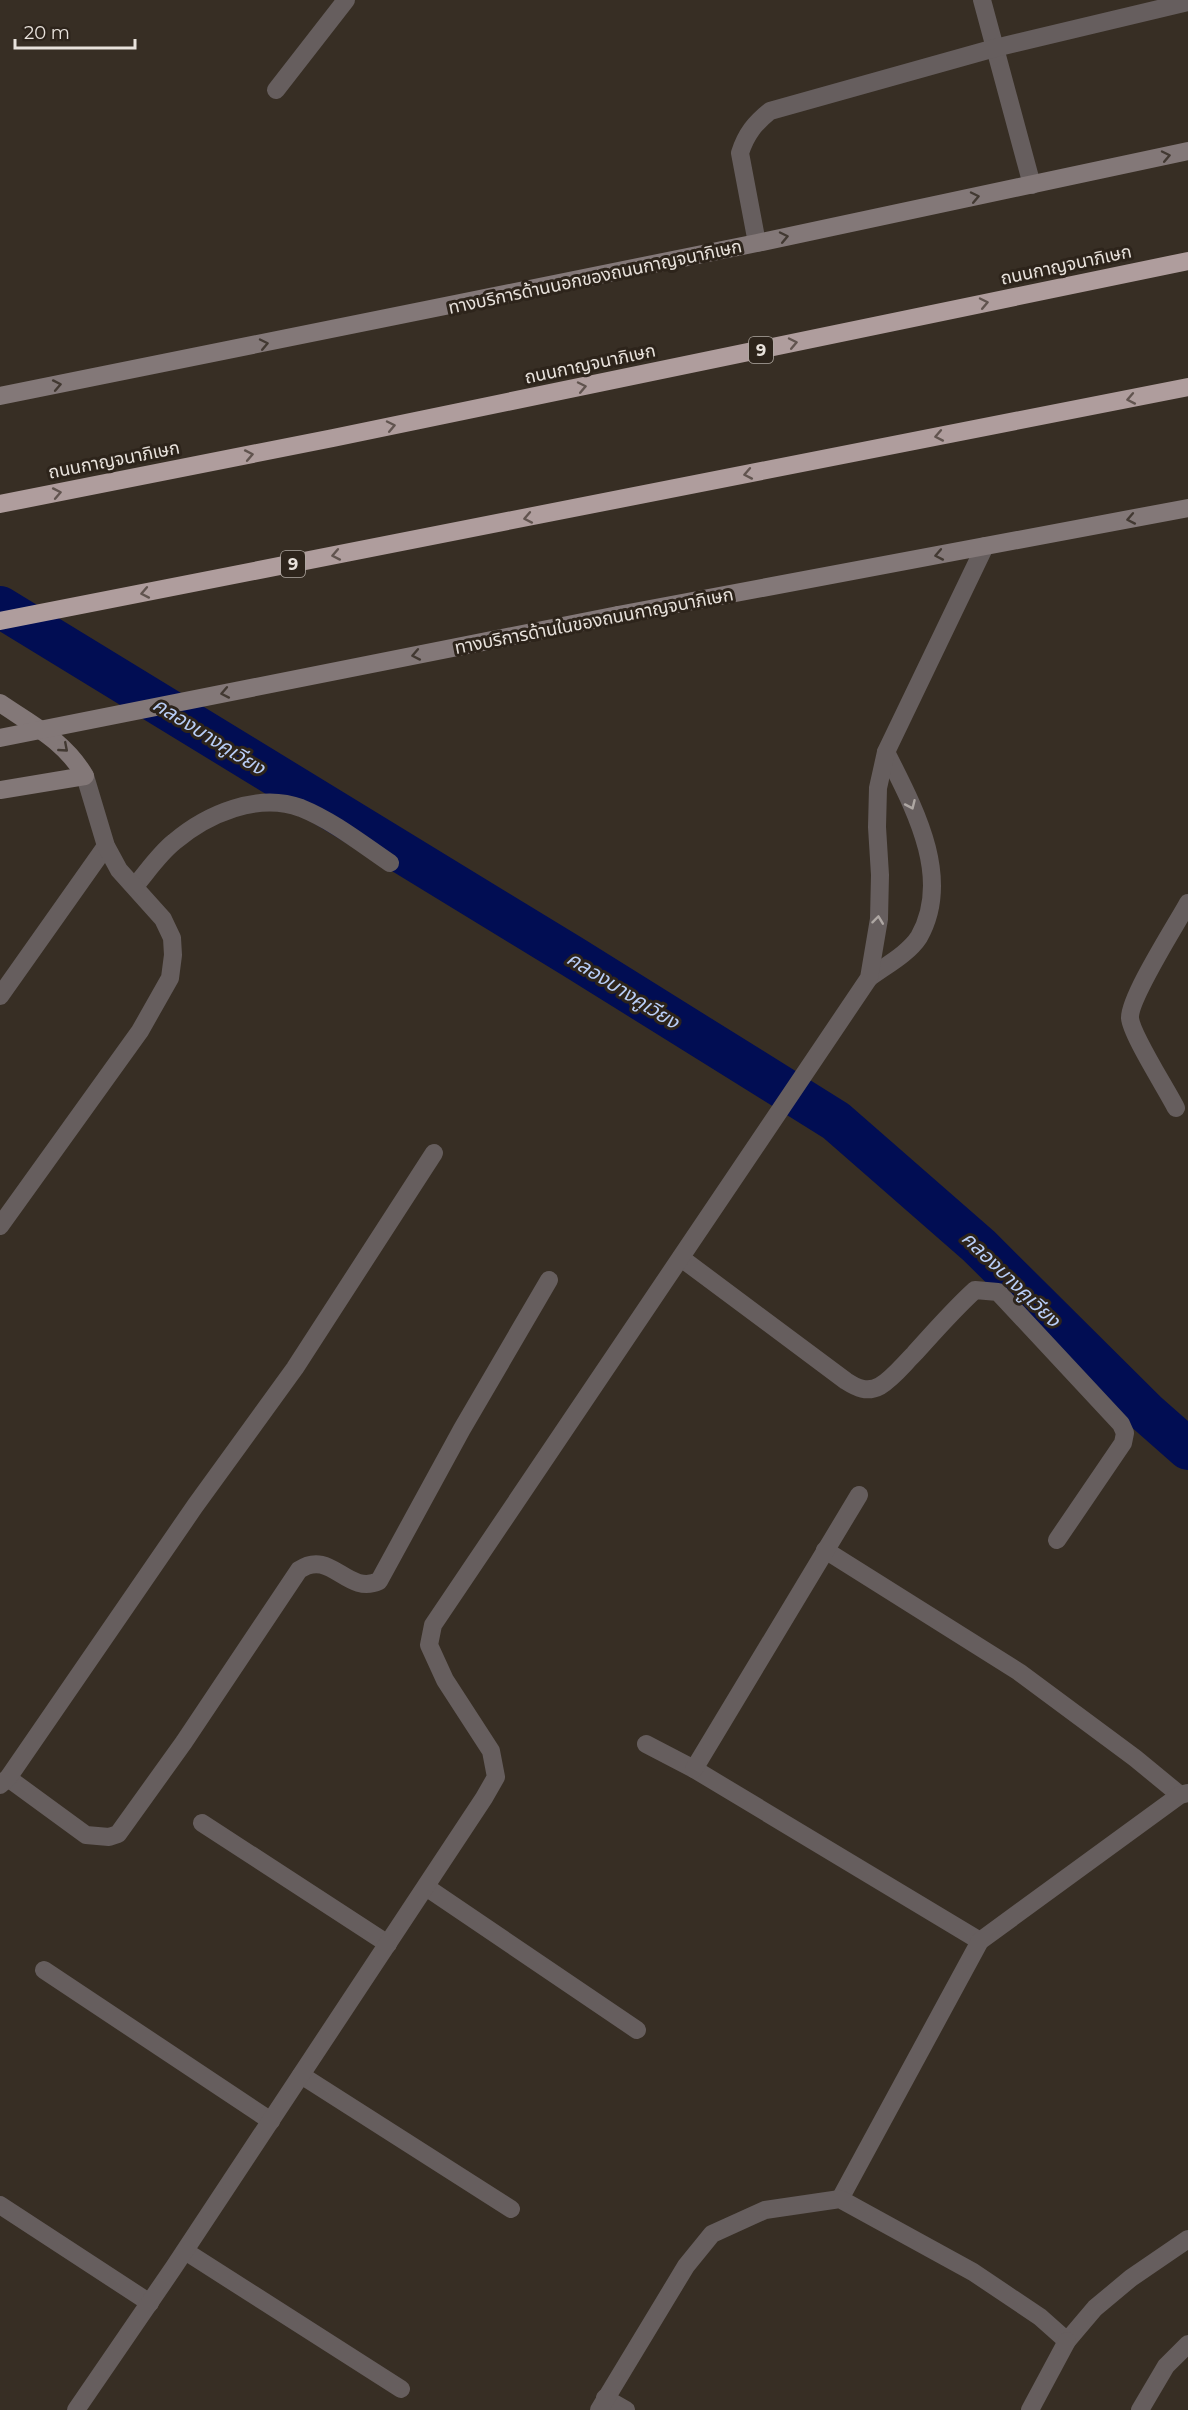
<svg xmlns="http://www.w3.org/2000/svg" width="1188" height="2410" viewBox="0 0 1188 2410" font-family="Montserrat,'Noto Sans Thai',sans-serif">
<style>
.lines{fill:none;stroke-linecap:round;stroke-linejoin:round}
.canal{stroke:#010d53;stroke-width:42}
.street{stroke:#665e5e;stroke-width:18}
.secondary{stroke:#837878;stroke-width:18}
.highway{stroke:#af9d9d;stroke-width:18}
.secondary-bridge{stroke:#837878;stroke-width:18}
.oneway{stroke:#423932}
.oneway2{stroke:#61544f}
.oneway3{stroke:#aea7a3}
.labels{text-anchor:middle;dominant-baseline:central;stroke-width:6;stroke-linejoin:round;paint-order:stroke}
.shield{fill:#2d241b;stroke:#b0a9a2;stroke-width:1.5}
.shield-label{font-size:16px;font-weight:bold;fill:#e8e2dc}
.street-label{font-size:18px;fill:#e8e2dc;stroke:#2d241b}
.water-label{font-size:20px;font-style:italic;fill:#b9cef7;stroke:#2d241b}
</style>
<rect width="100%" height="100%" fill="#372e24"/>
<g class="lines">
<polyline class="canal" points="0,607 573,957 836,1121 979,1246 1146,1412 1188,1449"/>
<g class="street">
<polyline points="982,0 1032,185"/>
<polyline points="276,90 346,0"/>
<path d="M757 243 740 153C746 134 755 123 770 111L995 48 1188 2"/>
<path d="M135 886C147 872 159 854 174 842 207 814 258 792 301 808 333 821 362 844 390 863"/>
<path d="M869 978C885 966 908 954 919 937 953 877 913 806 886 752"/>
<polyline points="0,996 106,846"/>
<path d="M1176 1108C1167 1090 1131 1034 1130 1018 1129 998 1176 925 1188 903"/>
<polyline points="0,1226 140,1031 170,978 173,955 172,938 163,919 119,870 106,846 85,776"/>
<path d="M681 1258 846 1381C857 1388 867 1393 880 1386 893 1378 903 1365 914 1354 934 1332 953 1310 975 1290L998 1292 1121 1424 1125 1433 1123 1443 1057 1540"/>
<polyline points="825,1550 1019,1672 1135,1758 1180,1795"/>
<polyline points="646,1744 694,1769 980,1941"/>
<polyline points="694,1769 859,1495"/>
<path d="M8 1778 86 1835 109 1837 118 1834 184 1742 299 1570C331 1548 347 1596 379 1581L462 1429 549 1280"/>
<polyline points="0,1785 8,1778 195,1506 295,1368 434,1153"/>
<polyline points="202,1823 388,1944"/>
<polyline points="426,1887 637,2030"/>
<polyline points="44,1970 271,2121"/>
<polyline points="301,2075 511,2209"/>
<polyline points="840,2199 980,1941 1180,1795 1188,1793"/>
<polyline points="0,2205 150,2303"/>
<polyline points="185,2251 401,2389"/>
<polyline points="605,2398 626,2410"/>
<polyline points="76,2410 174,2267 484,1798 496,1777 491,1751 445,1680 429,1645 433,1625 869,978 879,919 880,875 877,827 878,788 886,752 985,546"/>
<polyline points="599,2410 686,2266 712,2234 765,2210 840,2199 973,2272 1040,2317 1067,2341 1095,2308 1131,2278 1188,2239"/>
<polyline points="1030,2410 1067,2341"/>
<polyline points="1140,2410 1166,2366 1188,2344"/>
</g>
<g class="secondary">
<polyline points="0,396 757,243 1188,151"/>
<polyline points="618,615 1188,508"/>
<path d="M0 703C32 725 65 741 85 776L0 790"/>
</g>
<g class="highway">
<polyline points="0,504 333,438 1188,261"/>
<polyline points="0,621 1188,387"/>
</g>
<polyline class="secondary-bridge" points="0,738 618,615"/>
</g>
<defs><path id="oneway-chevron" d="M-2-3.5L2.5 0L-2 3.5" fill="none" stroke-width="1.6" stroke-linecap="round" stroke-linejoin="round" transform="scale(1.5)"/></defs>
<g class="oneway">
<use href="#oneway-chevron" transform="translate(1166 156) rotate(-12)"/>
<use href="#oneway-chevron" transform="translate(975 197) rotate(-12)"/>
<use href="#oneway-chevron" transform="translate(784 237) rotate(-12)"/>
<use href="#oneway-chevron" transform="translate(264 344) rotate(-12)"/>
<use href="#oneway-chevron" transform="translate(57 385) rotate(-11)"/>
<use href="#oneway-chevron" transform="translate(1131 519) rotate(169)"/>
<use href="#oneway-chevron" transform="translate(939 555) rotate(169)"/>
<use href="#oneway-chevron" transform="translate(416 655) rotate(169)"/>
<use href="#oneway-chevron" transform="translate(225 693) rotate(169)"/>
<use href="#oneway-chevron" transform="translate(64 748) rotate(41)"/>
</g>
<g class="oneway2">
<use href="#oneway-chevron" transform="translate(984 303) rotate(-12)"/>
<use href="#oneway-chevron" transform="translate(793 343) rotate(-12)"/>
<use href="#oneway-chevron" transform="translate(582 387) rotate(-12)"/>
<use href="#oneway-chevron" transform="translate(1131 399) rotate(169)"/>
<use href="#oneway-chevron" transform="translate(391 426) rotate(-12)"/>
<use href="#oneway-chevron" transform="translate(939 436) rotate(169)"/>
<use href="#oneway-chevron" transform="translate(249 455) rotate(-11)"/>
<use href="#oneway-chevron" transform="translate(748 474) rotate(169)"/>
<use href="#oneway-chevron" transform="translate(57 493) rotate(-11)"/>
<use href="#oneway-chevron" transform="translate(528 518) rotate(169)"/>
<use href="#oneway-chevron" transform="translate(336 555) rotate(169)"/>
<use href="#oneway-chevron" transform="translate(145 593) rotate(169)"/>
</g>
<g class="oneway3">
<use href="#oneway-chevron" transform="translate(911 805) rotate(66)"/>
<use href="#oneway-chevron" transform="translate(878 920) rotate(-83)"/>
</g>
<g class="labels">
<g class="shield">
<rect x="749" y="337" width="24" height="26" rx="4.5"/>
<rect x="281" y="551" width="24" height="26" rx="4.5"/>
</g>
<g class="shield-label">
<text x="761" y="350">9</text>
<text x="293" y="564">9</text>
</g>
<g class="street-label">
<text transform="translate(1066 265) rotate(-12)">ถนนกาญจนาภิเษก</text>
<text transform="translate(595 277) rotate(-12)">ทางบริการด้านนอกของถนนกาญจนาภิเษก</text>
<text transform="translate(590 364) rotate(-12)">ถนนกาญจนาภิเษก</text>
<text transform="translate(114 460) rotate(-11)">ถนนกาญจนาภิเษก</text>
<text transform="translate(594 621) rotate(-11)">ทางบริการด้านในของถนนกาญจนาภิเษก</text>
</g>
<g class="water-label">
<text transform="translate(209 736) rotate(32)">คลองบางคูเวียง</text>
<text transform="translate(623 990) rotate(32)">คลองบางคูเวียง</text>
<text transform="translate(1011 1279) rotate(44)">คลองบางคูเวียง</text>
</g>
</g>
<path d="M15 39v9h120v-9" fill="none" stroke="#e8e2dc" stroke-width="3"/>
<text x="24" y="39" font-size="18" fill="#e8e2dc" stroke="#2d241b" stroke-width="4.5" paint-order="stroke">20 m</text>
</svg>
